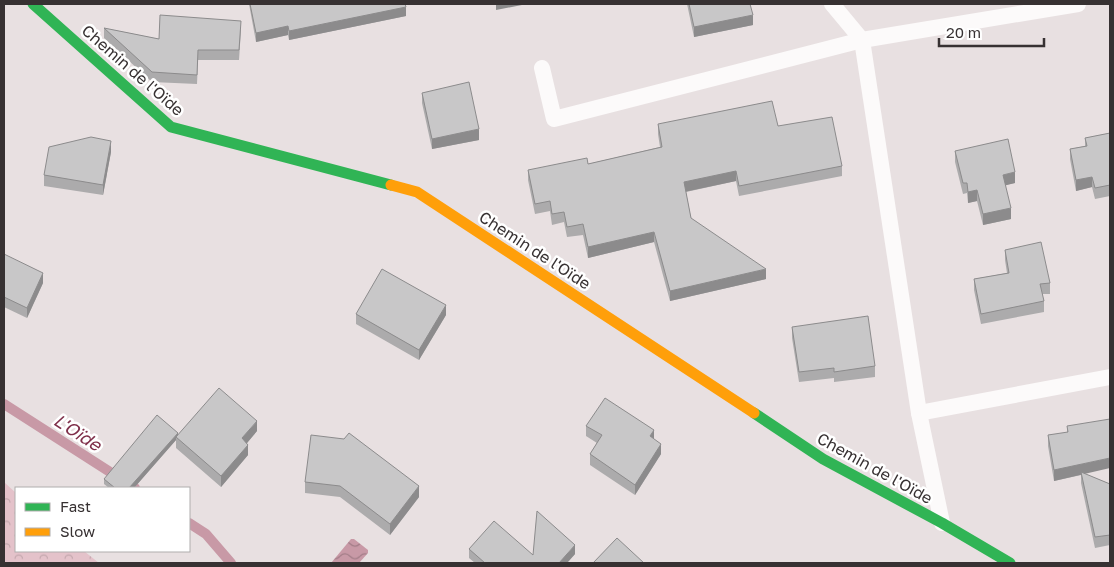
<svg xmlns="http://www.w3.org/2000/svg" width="1114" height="567" viewBox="0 0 1114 567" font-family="'Golos Text',sans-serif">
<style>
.forest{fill:url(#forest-crowns)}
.water{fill:url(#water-waves)}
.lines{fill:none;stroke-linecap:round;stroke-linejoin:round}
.stream{stroke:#c899a6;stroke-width:10}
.lane{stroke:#fcfafa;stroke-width:16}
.fast{stroke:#30b455;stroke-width:11}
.slow{stroke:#ff9f0a;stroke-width:11}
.wall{fill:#acabac}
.shaded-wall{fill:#8c8b8c}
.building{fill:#c8c7c8;stroke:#8c8b8c}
.labels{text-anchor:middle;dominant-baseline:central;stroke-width:5;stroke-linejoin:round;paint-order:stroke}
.street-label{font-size:16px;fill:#373132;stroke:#fff}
.water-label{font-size:18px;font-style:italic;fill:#7f2f4a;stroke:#fff}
</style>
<defs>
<pattern id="forest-crowns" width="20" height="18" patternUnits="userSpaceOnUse" patternTransform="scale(1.25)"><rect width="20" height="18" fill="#e4c2ca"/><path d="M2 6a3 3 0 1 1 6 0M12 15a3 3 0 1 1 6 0" fill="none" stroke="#c4a7ae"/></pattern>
<pattern id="water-waves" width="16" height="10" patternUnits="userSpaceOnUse" patternTransform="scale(1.25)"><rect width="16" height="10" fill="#c899a6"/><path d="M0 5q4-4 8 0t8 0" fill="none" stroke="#a37d88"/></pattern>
</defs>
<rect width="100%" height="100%" fill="#e8e0e1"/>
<polygon class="forest" points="4,482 16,493 16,551 84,551 99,563 4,563"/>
<polygon class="water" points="351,539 354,539 368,550 368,553 359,563 331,563"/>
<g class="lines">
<g class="stream">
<polyline points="4,404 135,488"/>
<polyline points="189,523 206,534 231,563"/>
</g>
<g class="lane">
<polyline points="832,4 862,40 919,413 942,523"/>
<polyline points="542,68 554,119 862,40 1078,4"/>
<polyline points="919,413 1110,377"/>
</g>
<g class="fast">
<polyline points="33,4 171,127 391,185"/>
<polyline points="754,413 823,459 942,523 1010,563"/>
</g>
<polyline class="slow" points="391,185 417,192 754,413"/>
</g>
<g class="wall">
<polygon points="249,4 405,4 406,16 289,40 288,35 256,42"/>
<polygon points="687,4 750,4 753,25 694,37"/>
<polygon points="104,28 159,39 241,30 239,60 198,60 197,84 152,82 104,38"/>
<polygon points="422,93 479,140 432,149 422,103"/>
<polygon points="658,124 778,126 842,166 842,176 739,196 736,181 686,192 691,218 766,279 670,301 654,242 588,258 583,235 567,237 564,222 552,225 550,211 535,214 528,180 528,170 588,164 660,147 658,134"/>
<polygon points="1110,133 1110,196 1095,199 1092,187 1076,191 1070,159 1070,149 1085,146 1085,138"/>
<polygon points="955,151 1015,183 1005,185 1011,219 983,225 977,201 968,203 967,193 963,194 955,162"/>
<polygon points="111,152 103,195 44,186 44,175"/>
<polygon points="1005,250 1050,283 1050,294 1042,294 1044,301 1044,312 981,324 974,290 974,279 1007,273 1005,260"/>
<polygon points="4,254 43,283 27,318 4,307"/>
<polygon points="356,314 446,315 419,360 356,324"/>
<polygon points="792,327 875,366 875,377 834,382 834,378 799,382 792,338"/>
<polygon points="586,426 654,439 661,454 635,495 590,465 590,454 597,443 586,436"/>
<polygon points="1067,426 1085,474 1110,484 1110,545 1095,548 1081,483 1081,475 1054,481 1048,446 1048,435 1067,433"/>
<polygon points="257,431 247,443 248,455 221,487 176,448 176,440 134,488 109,488 104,484 104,479 178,436"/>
<polygon points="344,439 419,497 390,535 340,497 305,493 305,482"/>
<polygon points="469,549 533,555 575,554 567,563 475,563 469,558"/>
</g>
<g class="shaded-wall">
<polygon points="496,4 527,4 496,10"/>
<polygon points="406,7 406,16 289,40 289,31"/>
<polygon points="753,15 753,25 694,37 694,27"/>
<polygon points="288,26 288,35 256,42 256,33"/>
<polygon points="479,129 479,140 432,149 432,139"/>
<polygon points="111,141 111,152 103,195 103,185"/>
<polygon points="736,171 736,181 684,192 684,182"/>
<polygon points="1015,172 1015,183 1003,186 1003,175"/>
<polygon points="1092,177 1092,187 1076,191 1076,180"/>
<polygon points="977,190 977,201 968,203 968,192"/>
<polygon points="1011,208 1011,219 983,225 983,214"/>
<polygon points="654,232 654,242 588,258 588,247"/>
<polygon points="766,269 766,279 670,301 670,291"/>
<polygon points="43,273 43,283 27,318 27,308"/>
<polygon points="446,305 446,315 419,360 419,350"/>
<polygon points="257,421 257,431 242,449 242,438"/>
<polygon points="654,430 654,440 650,436"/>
<polygon points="178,433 178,438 176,437 176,440 134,488 129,488"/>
<polygon points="661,444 661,454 635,495 635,485"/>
<polygon points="248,445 248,455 221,487 221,476"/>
<polygon points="1110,458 1110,468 1054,481 1054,470"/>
<polygon points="419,486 419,497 390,535 390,524"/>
<polygon points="575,545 575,554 567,563 559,563"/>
</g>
<g class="building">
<polygon points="250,4 405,4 406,7 289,31 288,26 256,33"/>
<polygon points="689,4 750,4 753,15 694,27"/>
<polygon points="160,15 241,21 239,50 198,50 197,75 152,72 104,28 159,39"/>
<polygon points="469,82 479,129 432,139 422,93"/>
<polygon points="772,101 778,126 832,117 842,166 739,186 736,171 684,182 691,218 766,269 670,291 654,232 588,247 583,224 567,227 564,212 552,214 550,201 535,204 528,170 587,158 588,164 662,147 658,124"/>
<polygon points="1110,133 1110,185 1095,188 1092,177 1076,180 1070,149 1087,146 1085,138"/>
<polygon points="91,137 111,141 103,185 44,175 49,147"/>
<polygon points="1008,139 1015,172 1003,175 1011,208 983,214 977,190 968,192 967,183 963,183 955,151"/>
<polygon points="1041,242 1050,283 1040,284 1044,301 981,314 974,279 1009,273 1005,250"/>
<polygon points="4,254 43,273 27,308 4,297"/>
<polygon points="382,269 446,305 419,350 356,314"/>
<polygon points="868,316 875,366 834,372 834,368 799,372 792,327"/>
<polygon points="219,388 257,421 242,438 248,445 221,476 176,437"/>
<polygon points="605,398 654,430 650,436 661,444 635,485 590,454 602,435 586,426"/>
<polygon points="157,415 178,433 129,488 115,488 104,479"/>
<polygon points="1110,419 1110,458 1054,470 1048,435 1068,432 1067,426"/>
<polygon points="349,433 419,486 390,524 340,486 305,482 311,435 344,439"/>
<polygon points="1081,472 1110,484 1110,535 1095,537"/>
<polygon points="537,511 575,545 559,563 485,563 469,549 494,521 533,555"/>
<polygon points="617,538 644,563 593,563"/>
</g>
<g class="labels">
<g class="street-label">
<text transform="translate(133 70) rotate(41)">Chemin de l'Oïde</text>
<text transform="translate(535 250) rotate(33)">Chemin de l'Oïde</text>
<text transform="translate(875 468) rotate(29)">Chemin de l'Oïde</text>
</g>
<g class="water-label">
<text transform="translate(78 432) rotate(33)">L'Oïde</text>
</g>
</g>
<rect width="1114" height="567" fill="none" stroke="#373132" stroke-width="10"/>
<rect x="15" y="487" width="175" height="65" fill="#ffffff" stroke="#afadad"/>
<rect x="25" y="503" width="25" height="8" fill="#30b455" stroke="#afadad"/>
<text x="60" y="512" font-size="15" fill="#373132">Fast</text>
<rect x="25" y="528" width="25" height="8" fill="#ff9f0a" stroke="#afadad"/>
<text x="60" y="537" font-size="15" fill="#373132">Slow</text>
<path d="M939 38v8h105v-8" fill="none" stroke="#373132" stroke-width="2.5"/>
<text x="946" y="38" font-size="15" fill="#373132" stroke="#ffffff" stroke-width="4" paint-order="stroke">20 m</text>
</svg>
